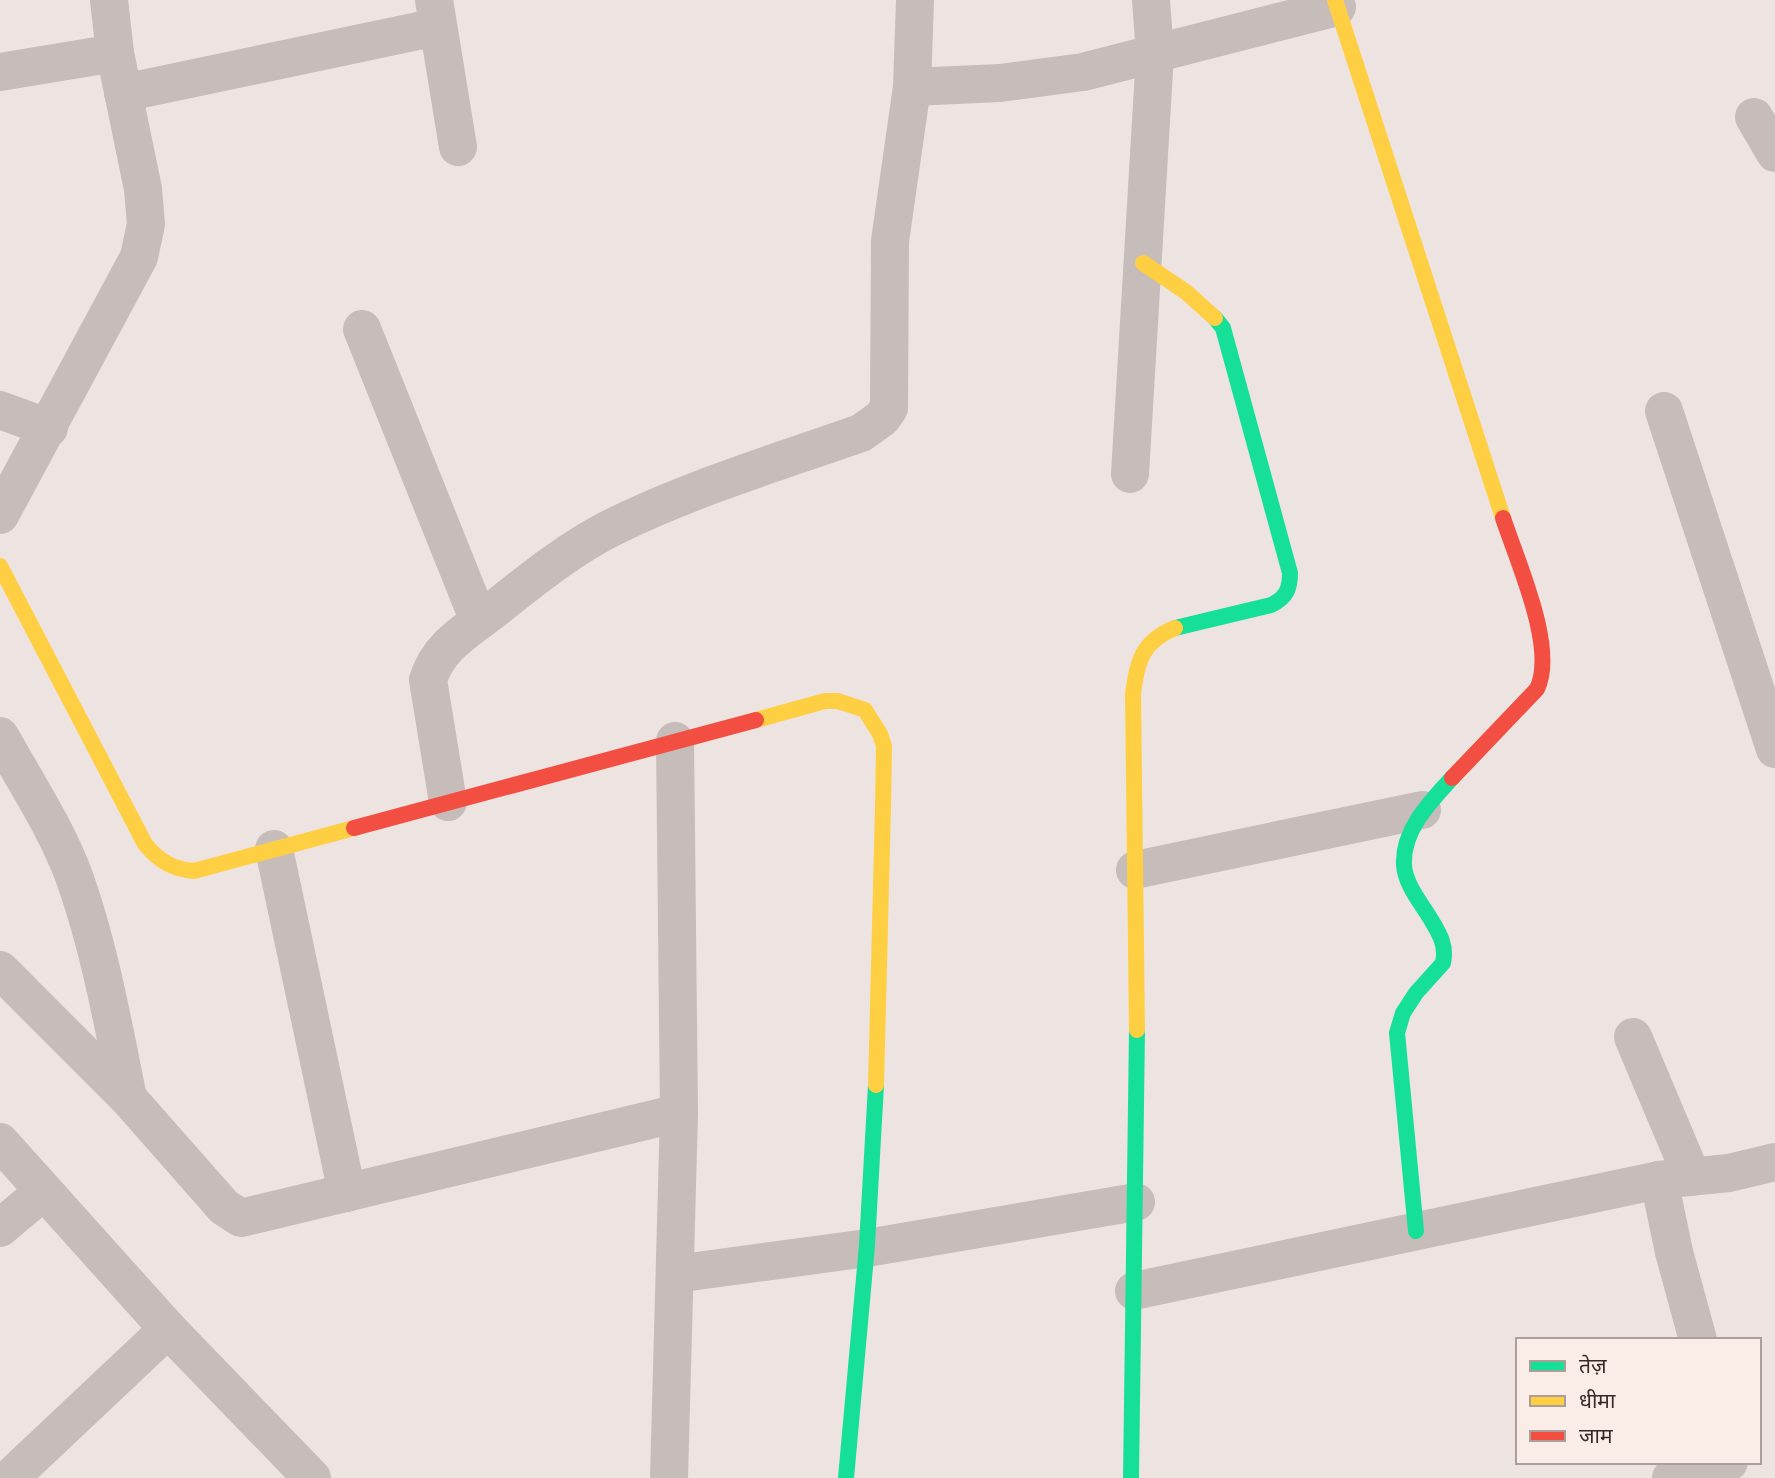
<svg xmlns="http://www.w3.org/2000/svg" width="1775" height="1478" viewBox="0 0 1775 1478" font-family="'Open Sans','Noto Sans Devanagari',sans-serif">
<style>
.lines{fill:none;stroke-linecap:round;stroke-linejoin:round}
.street{stroke:#c6bcb9;stroke-width:38}
.fast{stroke:#16e098;stroke-width:16}
.slow{stroke:#ffcf43;stroke-width:16}
.jam{stroke:#f24e42;stroke-width:16}
</style>
<rect width="100%" height="100%" fill="#ede4e1"/>
<g class="lines">
<g class="street">
<polyline points="434,0 458,147"/>
<polyline points="0,72 115,53"/>
<polyline points="912,87 1000,83 1083,72 1337,7"/>
<polyline points="123,93 437,27"/>
<polyline points="1754,117 1775,153"/>
<polyline points="362,329 479,621"/>
<polyline points="0,410 49,428"/>
<polyline points="1664,411 1775,749"/>
<polyline points="1130,474 1155,54 1151,0"/>
<polyline points="0,515 139,257 146,224 143,189 115,53 109,0"/>
<path d="M0 736C26 783 57 829 75 879 100 950 113 1024 128 1098"/>
<path d="M448 802 428 680C438 647 465 632 491 612 530 581 569 549 613 527 692 488 778 462 861 433L882 418 889 408 890 241 912 87 915 0"/>
<polyline points="274,849 347,1193"/>
<polyline points="1135,870 1422,810"/>
<polyline points="0,970 128,1098 224,1207 241,1218 679,1113"/>
<polyline points="1633,1037 1692,1177"/>
<polyline points="0,1142 168,1329 312,1478"/>
<polyline points="0,1228 44,1191"/>
<polyline points="675,1274 867,1248 1136,1202"/>
<polyline points="1134,1291 1659,1180"/>
<polyline points="1698,1340 1674,1252 1659,1180 1729,1173 1775,1162"/>
<polyline points="10,1478 168,1329"/>
<polyline points="669,1478 679,1113 675,741"/>
<polyline points="1671,1478 1729,1462"/>
</g>
<g class="fast">
<path d="M1175 628 1271 605C1286 598 1290 589 1290 573L1223 328 1215 318"/>
<path d="M1416 1231 1397 1033 1403 1013 1416 993 1443 963C1447 945 1439 933 1430 918 1421 903 1405 884 1404 865 1402 830 1431 801 1452 778"/>
<polyline points="846,1478 867,1245 876,1085"/>
<polyline points="1131,1478 1137,1030"/>
</g>
<g class="slow">
<polyline points="1335,0 1503,518"/>
<polyline points="1143,263 1186,292 1215,318"/>
<path d="M0 566 145 844C159 861 172 869 194 871L354 828"/>
<polyline points="756,720 825,701 838,701 865,710 880,734 884,746 883,808 876,1085"/>
<path d="M1137 1030 1133 694C1137 662 1142 641 1175 628"/>
</g>
<g class="jam">
<path d="M1452 778 1537 689C1557 648 1517 561 1503 518"/>
<polyline points="354,828 756,720"/>
</g>
</g>
<rect x="1516" y="1338" width="245" height="126" fill="#faede8" stroke="#ac9f9b" stroke-width="2"/>
<rect x="1530" y="1361" width="35" height="10" fill="#16e098" stroke="#ac9f9b" stroke-width="2"/>
<text x="1579" y="1373" font-size="21" fill="#372928">तेज़</text>
<rect x="1530" y="1396" width="35" height="10" fill="#ffcf43" stroke="#ac9f9b" stroke-width="2"/>
<text x="1579" y="1408" font-size="21" fill="#372928">धीमा</text>
<rect x="1530" y="1431" width="35" height="10" fill="#f24e42" stroke="#ac9f9b" stroke-width="2"/>
<text x="1579" y="1443" font-size="21" fill="#372928">जाम</text>
</svg>
